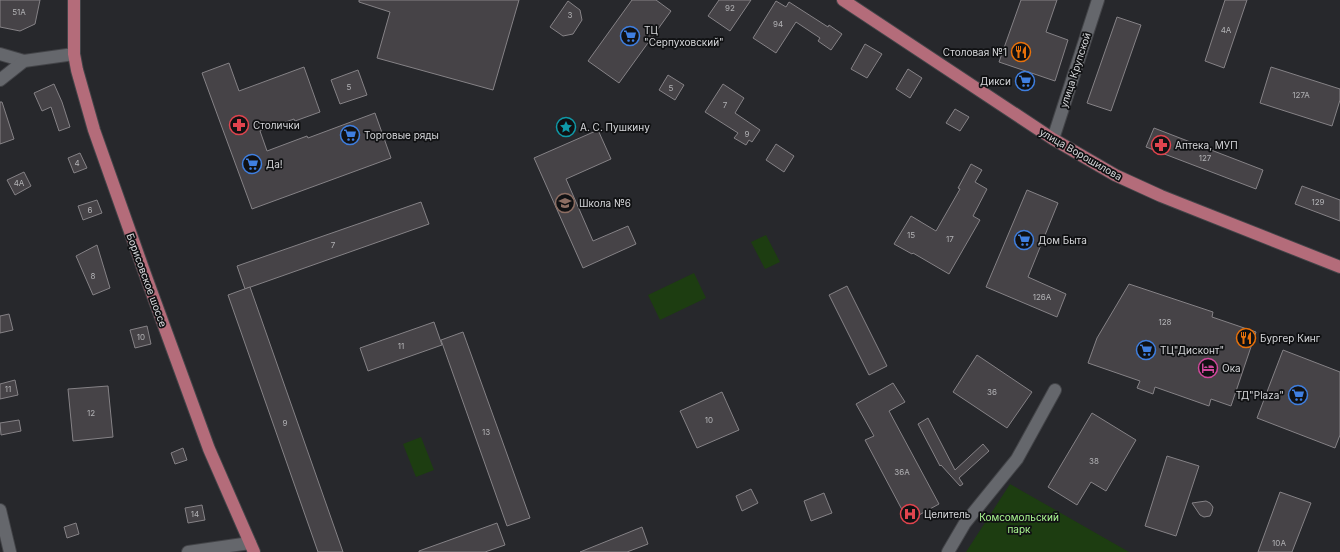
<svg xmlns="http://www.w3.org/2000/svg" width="1340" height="552" viewBox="0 0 1340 552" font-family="Inter,sans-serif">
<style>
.green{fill:#1d3d11}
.building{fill:#464347;stroke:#858286}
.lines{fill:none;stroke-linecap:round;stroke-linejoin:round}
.minor-casing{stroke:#434448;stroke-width:14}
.major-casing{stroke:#434448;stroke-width:14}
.minor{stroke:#65676c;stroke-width:12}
.major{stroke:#b46c7a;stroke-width:12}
.labels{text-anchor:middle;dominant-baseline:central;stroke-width:3.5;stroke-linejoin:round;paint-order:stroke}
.number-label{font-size:8px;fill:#b2b2b5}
.poi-label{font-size:10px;fill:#d6d7da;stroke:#101113;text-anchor:start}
.street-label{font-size:10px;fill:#d6d7da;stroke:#101113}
.park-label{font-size:10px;fill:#abf891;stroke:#101113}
</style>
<rect width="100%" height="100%" fill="#27282c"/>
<g class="green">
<polygon points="766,235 780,262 765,269 751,242"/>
<polygon points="694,273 706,298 660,320 648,295"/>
<polygon points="421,437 434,470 416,477 403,444"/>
<polygon points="1010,484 1129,552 966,552"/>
</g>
<g class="building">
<polygon points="0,0 40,0 35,24 20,31 0,27"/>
<polygon points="359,0 519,0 493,90 377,58 390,12 359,2"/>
<polygon points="632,0 656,0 671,11 619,83 588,61"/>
<polygon points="719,0 751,0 730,31 708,16"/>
<polygon points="1021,0 1057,0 1046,32 1068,40 1055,81 999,62"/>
<polygon points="1225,0 1247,0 1224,68 1205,61"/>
<polygon points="568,1 580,10 582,20 573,34 563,36 550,27"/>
<polygon points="776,1 786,7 789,2 828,27 829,25 842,34 831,50 818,41 820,38 796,22 776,53 753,38"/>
<polygon points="1117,17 1141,25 1111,111 1087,103"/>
<polygon points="865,44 882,54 867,78 851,69"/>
<polygon points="229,63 239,91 304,67 320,112 295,121 294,119 260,131 267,151 307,136 308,138 375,113 391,158 252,209 202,73"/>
<polygon points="1271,67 1340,89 1340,100 1332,126 1260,103"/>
<polygon points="908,69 922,78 910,98 896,89"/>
<polygon points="358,70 367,95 340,104 331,80"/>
<polygon points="668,75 684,85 675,100 659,90"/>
<polygon points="54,84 62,102 70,127 59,131 51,107 42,111 34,93"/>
<polygon points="723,84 744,98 735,113 760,130 752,142 749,140 746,145 734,138 738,133 705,112"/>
<polygon points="0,102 2,102 14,139 0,144"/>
<polygon points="955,109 969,117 960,131 946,123"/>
<polygon points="1154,128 1263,170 1256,189 1146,147"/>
<polygon points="598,130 611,159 566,179 593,241 628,226 636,244 583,268 534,158"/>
<polygon points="776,144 794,156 784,172 766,160"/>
<polygon points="80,153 87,168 74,173 68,158"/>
<polygon points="971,164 982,170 975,182 987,189 973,216 980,220 949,274 913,253 912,254 894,244 911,216 936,231 960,189 958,188"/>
<polygon points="24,172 31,186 15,195 7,180"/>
<polygon points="1302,186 1340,200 1340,221 1295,204"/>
<polygon points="1027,190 1058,203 1028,277 1066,294 1057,317 986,287"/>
<polygon points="97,200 102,213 83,220 78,206"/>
<polygon points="421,202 429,224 245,289 237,266"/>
<polygon points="97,245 110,288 93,295 76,256"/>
<polygon points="1129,284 1213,312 1212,317 1256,332 1231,406 1211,399 1209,406 1155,387 1153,394 1137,388 1140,381 1088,363 1097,338"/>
<polygon points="847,286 887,366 869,375 829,295"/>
<polygon points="250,287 343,552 318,552 228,295"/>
<polygon points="9,314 13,330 0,333 0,316"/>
<polygon points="434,322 442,345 368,371 360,348"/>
<polygon points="147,326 151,344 135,348 130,330"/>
<polygon points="463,332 530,518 507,526 441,340"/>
<polygon points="1283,350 1340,372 1340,435 1335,448 1257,418"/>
<polygon points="977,355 1032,392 1007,428 953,392"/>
<polygon points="15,380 18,395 0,399 0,384"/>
<polygon points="893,383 905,402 889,411 939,504 908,521 865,440 874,436 856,404"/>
<polygon points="108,386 113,437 73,441 68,389"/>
<polygon points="722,392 739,430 697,448 680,411"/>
<polygon points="1092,413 1136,440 1106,491 1091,482 1077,505 1048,487"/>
<polygon points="928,418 955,470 983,444 989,451 959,478 963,484 960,486 941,465 940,466 918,424"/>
<polygon points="19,420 21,431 1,435 0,423"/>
<polygon points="183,448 187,460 175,464 171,453"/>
<polygon points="1167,456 1199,466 1176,536 1145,526"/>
<polygon points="751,489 758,503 742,511 736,496"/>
<polygon points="1280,492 1311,503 1292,552 1258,552"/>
<polygon points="824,493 832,513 811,521 804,501"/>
<polygon points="1206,501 1210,503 1213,507 1212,512 1210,516 1204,517 1200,515 1192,503"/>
<polygon points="202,505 205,520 188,523 185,508"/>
<polygon points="76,523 79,534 67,538 64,527"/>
<polygon points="497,523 505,545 485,552 419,552 419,551"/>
<polygon points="642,527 648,544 627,552 580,552"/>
</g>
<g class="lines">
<g class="minor-casing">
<g id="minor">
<polyline points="0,54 24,61"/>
<polyline points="0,80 24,61 74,54"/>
<polyline points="1053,139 1098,0"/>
<polyline points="0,510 10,552"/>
<polyline points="188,552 250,543"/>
<polyline points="948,552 965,523 1017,459 1055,390"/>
</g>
</g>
<g class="major-casing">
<g id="major">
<polyline points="74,0 74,54 77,70 94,130 145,274 209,449 254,552"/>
<polyline points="843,0 1053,139 1115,175 1161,196 1340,267"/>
</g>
</g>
<use href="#minor" class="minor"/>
<use href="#major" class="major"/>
</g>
<defs>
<g id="supermarket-ring" transform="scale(1)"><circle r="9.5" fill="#101113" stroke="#3f7fe0" stroke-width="1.5"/><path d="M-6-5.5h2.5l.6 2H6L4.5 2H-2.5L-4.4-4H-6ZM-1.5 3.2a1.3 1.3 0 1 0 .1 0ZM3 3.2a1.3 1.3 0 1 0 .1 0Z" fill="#3f7fe0"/></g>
<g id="restaurant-ring" transform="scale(1)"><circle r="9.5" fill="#101113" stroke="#e8710a" stroke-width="1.5"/><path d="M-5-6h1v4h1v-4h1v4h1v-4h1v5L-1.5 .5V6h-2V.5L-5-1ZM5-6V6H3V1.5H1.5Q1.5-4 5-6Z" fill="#e8710a"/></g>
<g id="pharmacy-ring" transform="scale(1)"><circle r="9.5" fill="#101113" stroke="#e0444e" stroke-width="1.5"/><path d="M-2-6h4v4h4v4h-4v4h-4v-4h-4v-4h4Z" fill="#e0444e"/></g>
<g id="sight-ring" transform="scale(1)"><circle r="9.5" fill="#101113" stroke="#0f9aa8" stroke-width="1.5"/><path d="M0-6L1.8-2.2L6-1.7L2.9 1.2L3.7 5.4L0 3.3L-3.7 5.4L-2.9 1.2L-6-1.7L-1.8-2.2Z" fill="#0f9aa8"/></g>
<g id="school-ring" transform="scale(1)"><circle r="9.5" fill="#101113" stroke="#8d6e63" stroke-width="1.5"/><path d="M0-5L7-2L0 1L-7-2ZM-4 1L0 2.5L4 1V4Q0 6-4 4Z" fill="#8d6e63"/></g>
<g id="hotel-ring" transform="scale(1)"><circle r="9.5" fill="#101113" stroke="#d1479c" stroke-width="1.5"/><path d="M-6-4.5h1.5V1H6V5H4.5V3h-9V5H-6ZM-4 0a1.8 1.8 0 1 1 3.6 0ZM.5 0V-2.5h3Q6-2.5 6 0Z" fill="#d1479c"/></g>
<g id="hospital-ring" transform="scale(1)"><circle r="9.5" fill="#101113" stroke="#e0444e" stroke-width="1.5"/><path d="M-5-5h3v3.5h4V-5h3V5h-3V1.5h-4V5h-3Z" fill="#e0444e"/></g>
</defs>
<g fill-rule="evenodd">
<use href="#supermarket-ring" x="630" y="36"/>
<use href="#restaurant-ring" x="1021" y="52"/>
<use href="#supermarket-ring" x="1025" y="81"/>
<use href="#pharmacy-ring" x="239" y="125"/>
<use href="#sight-ring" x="566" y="127"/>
<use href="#supermarket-ring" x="350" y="135"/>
<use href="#pharmacy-ring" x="1161" y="145"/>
<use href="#supermarket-ring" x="252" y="164"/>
<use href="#school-ring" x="565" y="203"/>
<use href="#supermarket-ring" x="1024" y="240"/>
<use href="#restaurant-ring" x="1246" y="338"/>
<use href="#supermarket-ring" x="1146" y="350"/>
<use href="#hotel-ring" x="1208" y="368"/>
<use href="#supermarket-ring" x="1298" y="395"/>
<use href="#hospital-ring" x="910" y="514"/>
</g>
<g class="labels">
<g class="number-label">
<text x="730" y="8">92</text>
<text x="19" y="12">51А</text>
<text x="570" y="15">3</text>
<text x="778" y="24">94</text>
<text x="1226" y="30">4А</text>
<text x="349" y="87">5</text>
<text x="671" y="88">5</text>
<text x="1301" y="95">127А</text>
<text x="725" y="105">7</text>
<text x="747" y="134">9</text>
<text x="1205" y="158">127</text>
<text x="77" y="163">4</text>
<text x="19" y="183">4А</text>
<text x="1318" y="202">129</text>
<text x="90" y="210">6</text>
<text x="911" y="235">15</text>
<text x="950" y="239">17</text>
<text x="333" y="245">7</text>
<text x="93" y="276">8</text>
<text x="1042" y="297">126А</text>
<text x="1165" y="322">128</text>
<text x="141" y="337">10</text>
<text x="401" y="346">11</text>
<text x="8" y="389">11</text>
<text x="992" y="392">36</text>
<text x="91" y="413">12</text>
<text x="709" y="420">10</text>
<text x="285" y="423">9</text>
<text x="486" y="432">13</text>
<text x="1094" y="461">38</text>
<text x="902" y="472">36А</text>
<text x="195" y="514">14</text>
<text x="1279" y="543">10А</text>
</g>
<g class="poi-label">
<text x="644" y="30">ТЦ<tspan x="644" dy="12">"Серпуховский"</tspan></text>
<text x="1007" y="52" text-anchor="end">Столовая №1</text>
<text x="1011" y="81" text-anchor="end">Дикси</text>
<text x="253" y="125">Столички</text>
<text x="580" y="127">А. С. Пушкину</text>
<text x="364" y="135">Торговые ряды</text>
<text x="1175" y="145">Аптека, МУП</text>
<text x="266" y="164">Да!</text>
<text x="579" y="203">Школа №6</text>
<text x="1038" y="240">Дом Быта</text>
<text x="1260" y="338">Бургер Кинг</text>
<text x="1160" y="350">ТЦ"Дисконт"</text>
<text x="1222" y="368">Ока</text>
<text x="1284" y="395" text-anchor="end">ТД"Plaza"</text>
<text x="924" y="514">Целитель</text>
</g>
<g class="street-label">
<text transform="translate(1075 70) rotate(-72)">улица Крупской</text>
<text transform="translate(1081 154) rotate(30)">улица Ворошилова</text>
<text transform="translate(147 280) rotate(70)">Борисовское шоссе</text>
</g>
<g class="park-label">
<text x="1019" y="517">Комсомольский<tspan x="1019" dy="12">парк</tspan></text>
</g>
</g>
</svg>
